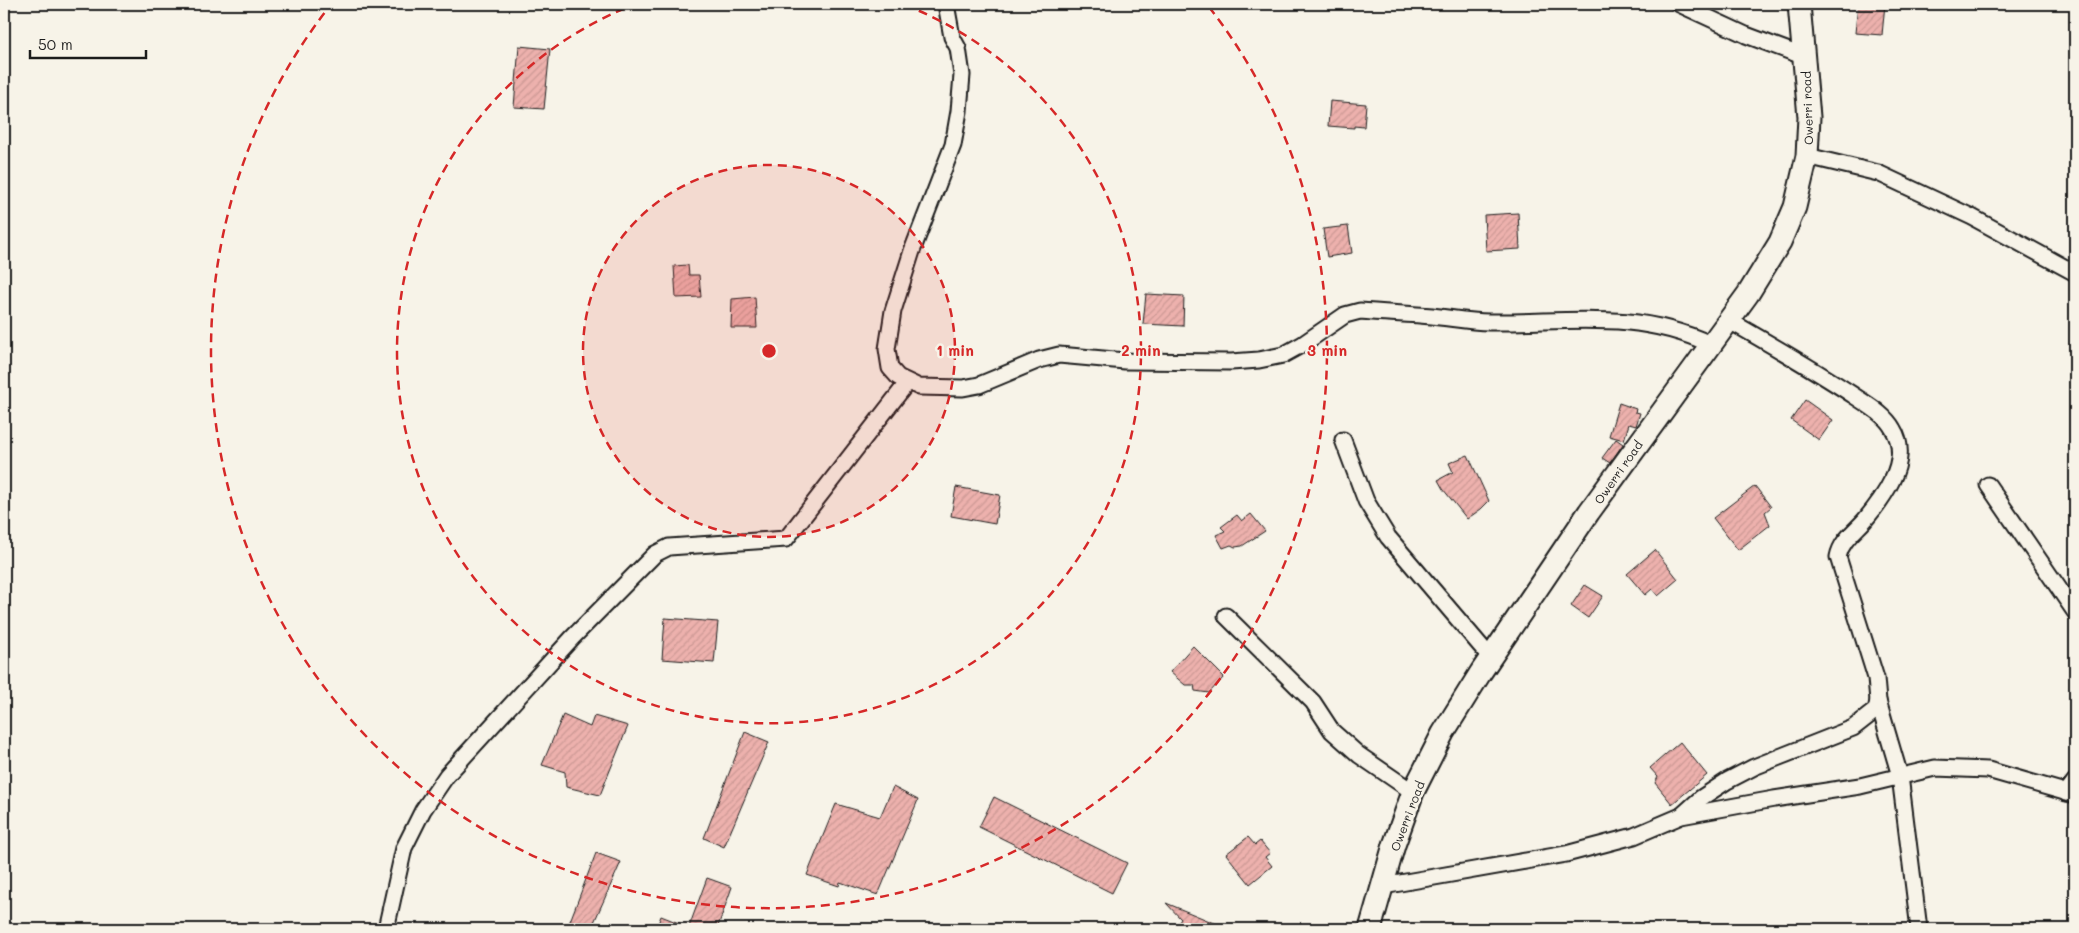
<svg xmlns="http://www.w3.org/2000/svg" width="2079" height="933" viewBox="0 0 2079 933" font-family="Mali,sans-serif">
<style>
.building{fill:url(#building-hatch);stroke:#1c1c1c}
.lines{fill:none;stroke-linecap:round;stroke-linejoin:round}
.street-casing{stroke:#1c1c1c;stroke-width:19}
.secondary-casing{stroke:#1c1c1c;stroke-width:25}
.street{stroke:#f7f3e8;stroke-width:15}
.secondary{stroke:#f7f3e8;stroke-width:21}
.ring{fill:none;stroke:#d62828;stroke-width:2.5;stroke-dasharray:9 6}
.labels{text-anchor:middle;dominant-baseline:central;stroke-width:5;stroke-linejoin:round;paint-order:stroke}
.street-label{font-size:12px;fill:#1c1c1c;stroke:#f7f3e8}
.centre{fill:#d62828;stroke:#f7f3e8;stroke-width:2.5}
.ring-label{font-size:15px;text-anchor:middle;font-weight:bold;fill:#d62828;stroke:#f7f3e8;stroke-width:5;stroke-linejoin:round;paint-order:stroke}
</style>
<defs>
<pattern id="building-hatch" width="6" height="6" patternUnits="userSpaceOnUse" patternTransform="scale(1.25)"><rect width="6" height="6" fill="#edb1ad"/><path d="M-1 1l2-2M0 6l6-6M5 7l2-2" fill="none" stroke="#cb9894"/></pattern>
</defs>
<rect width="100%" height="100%" fill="#f7f3e8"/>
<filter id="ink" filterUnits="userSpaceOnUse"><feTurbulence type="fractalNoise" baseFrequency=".02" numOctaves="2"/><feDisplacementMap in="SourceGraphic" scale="10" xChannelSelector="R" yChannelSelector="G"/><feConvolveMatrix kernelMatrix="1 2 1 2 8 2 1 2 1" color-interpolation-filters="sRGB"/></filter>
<g filter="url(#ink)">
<g class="building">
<polygon points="1858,4 1885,4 1882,35 1855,33"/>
<polygon points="519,46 550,49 544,109 514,107"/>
<polygon points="1330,101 1366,104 1364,127 1354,126 1354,128 1328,126"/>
<polygon points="1518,213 1520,249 1486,251 1484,215"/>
<polygon points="1348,226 1352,253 1327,257 1323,229"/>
<polygon points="688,265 689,275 699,275 701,297 676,298 674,266"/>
<polygon points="1146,294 1184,296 1183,326 1143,324"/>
<polygon points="755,297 757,328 731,328 732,299"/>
<polygon points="1805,400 1833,420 1819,440 1791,420"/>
<polygon points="1619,403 1636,409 1635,412 1640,413 1636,426 1629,424 1624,440 1609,436"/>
<polygon points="1616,439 1623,444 1610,463 1602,458"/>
<polygon points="1468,455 1489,501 1481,509 1467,519 1443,489 1438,480 1453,472 1449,463"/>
<polygon points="1755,486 1771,507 1765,512 1770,525 1738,550 1713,518"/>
<polygon points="956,487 1000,495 995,524 951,516"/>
<polygon points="1251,514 1265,531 1242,546 1235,547 1231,545 1223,548 1216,535 1225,531 1221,527 1237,515 1242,521"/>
<polygon points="1655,550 1678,579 1658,596 1652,589 1645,595 1627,574"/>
<polygon points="1585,585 1603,596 1588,618 1571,606"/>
<polygon points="665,618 718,622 714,663 662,659"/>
<polygon points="1193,646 1224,677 1209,693 1195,691 1194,685 1185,685 1170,672"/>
<polygon points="563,715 590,727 594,716 628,726 600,795 566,787 565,772 542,765"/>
<polygon points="745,732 769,742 724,847 704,838"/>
<polygon points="1680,742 1707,775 1672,804 1655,783 1658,777 1650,768"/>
<polygon points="893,787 918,800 878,895 840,882 839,886 807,875 836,804 880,817"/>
<polygon points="994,797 1127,863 1112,893 979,827"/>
<polygon points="1248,837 1255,845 1260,841 1270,853 1265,857 1272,866 1250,884 1226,854"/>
<polygon points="596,853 621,862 591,929 567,929"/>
<polygon points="707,878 732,887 717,929 656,929 661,916 689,927"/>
<polygon points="1166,903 1229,929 1174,929 1181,919"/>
</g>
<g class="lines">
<g class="street-casing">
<g id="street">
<path d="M946 4 952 37 958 48 962 75 959 111 953 145 912 251 893 311 887 349 890 368 898 377 919 387 963 388 979 385 1039 360 1059 355 1125 361 1231 362 1259 360 1283 355 1303 344 1345 315 1360 311C1384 313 1408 314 1432 316 1451 318 1470 322 1489 322 1568 323 1634 309 1710 344"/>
<polyline points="1679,4 1746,35 1805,57"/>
<polyline points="1807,156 1878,173 1972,217 2075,273"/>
<polyline points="1343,440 1366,501 1388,537 1491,658"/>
<polyline points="1988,485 2075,612"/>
<polyline points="1226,616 1313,702 1332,731 1359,755 1413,792"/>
<polyline points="1878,701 1900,776 1919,929"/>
<polyline points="2066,793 2075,781"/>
<path d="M1681 816 1701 798 1727 781 1754 767 1853 728 1876 710 1878 701 1876 678 1838 557C1841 541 1854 532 1864 521 1875 508 1885 495 1892 480 1900 464 1903 445 1893 429 1885 414 1866 404 1853 395 1812 368 1770 344 1728 320"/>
<polyline points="1383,886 1566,854 1634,836 1681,816 1774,799 1860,786 1935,768 1988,770 2075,795"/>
<polyline points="386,929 404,848 423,810 447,775 573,637 655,554 669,547 786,539 907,383"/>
</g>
</g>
<g class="secondary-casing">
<polyline id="secondary" points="1370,929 1394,845 1413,792 1443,733 1481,672 1589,512 1748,294 1780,242 1795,207 1807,156 1809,117 1799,4"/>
</g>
<use href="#street" class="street"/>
<use href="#secondary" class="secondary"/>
</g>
</g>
<circle cx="769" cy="351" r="186" fill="#d62828" fill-opacity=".12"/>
<g class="ring">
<circle cx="769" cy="351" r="186"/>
<path d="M905 5A372 372 0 1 1 633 5"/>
<path d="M1209 7A558 558 0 1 1 329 7"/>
</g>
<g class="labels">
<g class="street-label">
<text transform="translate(1807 108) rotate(-92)">Owerri road</text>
<text transform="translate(1618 472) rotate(-55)">Owerri road</text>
<text transform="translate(1407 816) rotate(-69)">Owerri road</text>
</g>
</g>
<circle cx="769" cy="351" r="8" class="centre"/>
<g class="ring-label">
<text x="955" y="356">1 min</text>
<text x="1141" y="356">2 min</text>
<text x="1327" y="356">3 min</text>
</g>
<rect width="2079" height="933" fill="none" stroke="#f7f3e8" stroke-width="20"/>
<rect x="10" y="10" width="2059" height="913" fill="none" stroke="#1c1c1c" stroke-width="2" filter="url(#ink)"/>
<path d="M30 50v8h116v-8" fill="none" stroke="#1c1c1c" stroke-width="2.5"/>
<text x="38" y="50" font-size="15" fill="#1c1c1c" stroke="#f7f3e8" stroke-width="4" paint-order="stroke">50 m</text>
</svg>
